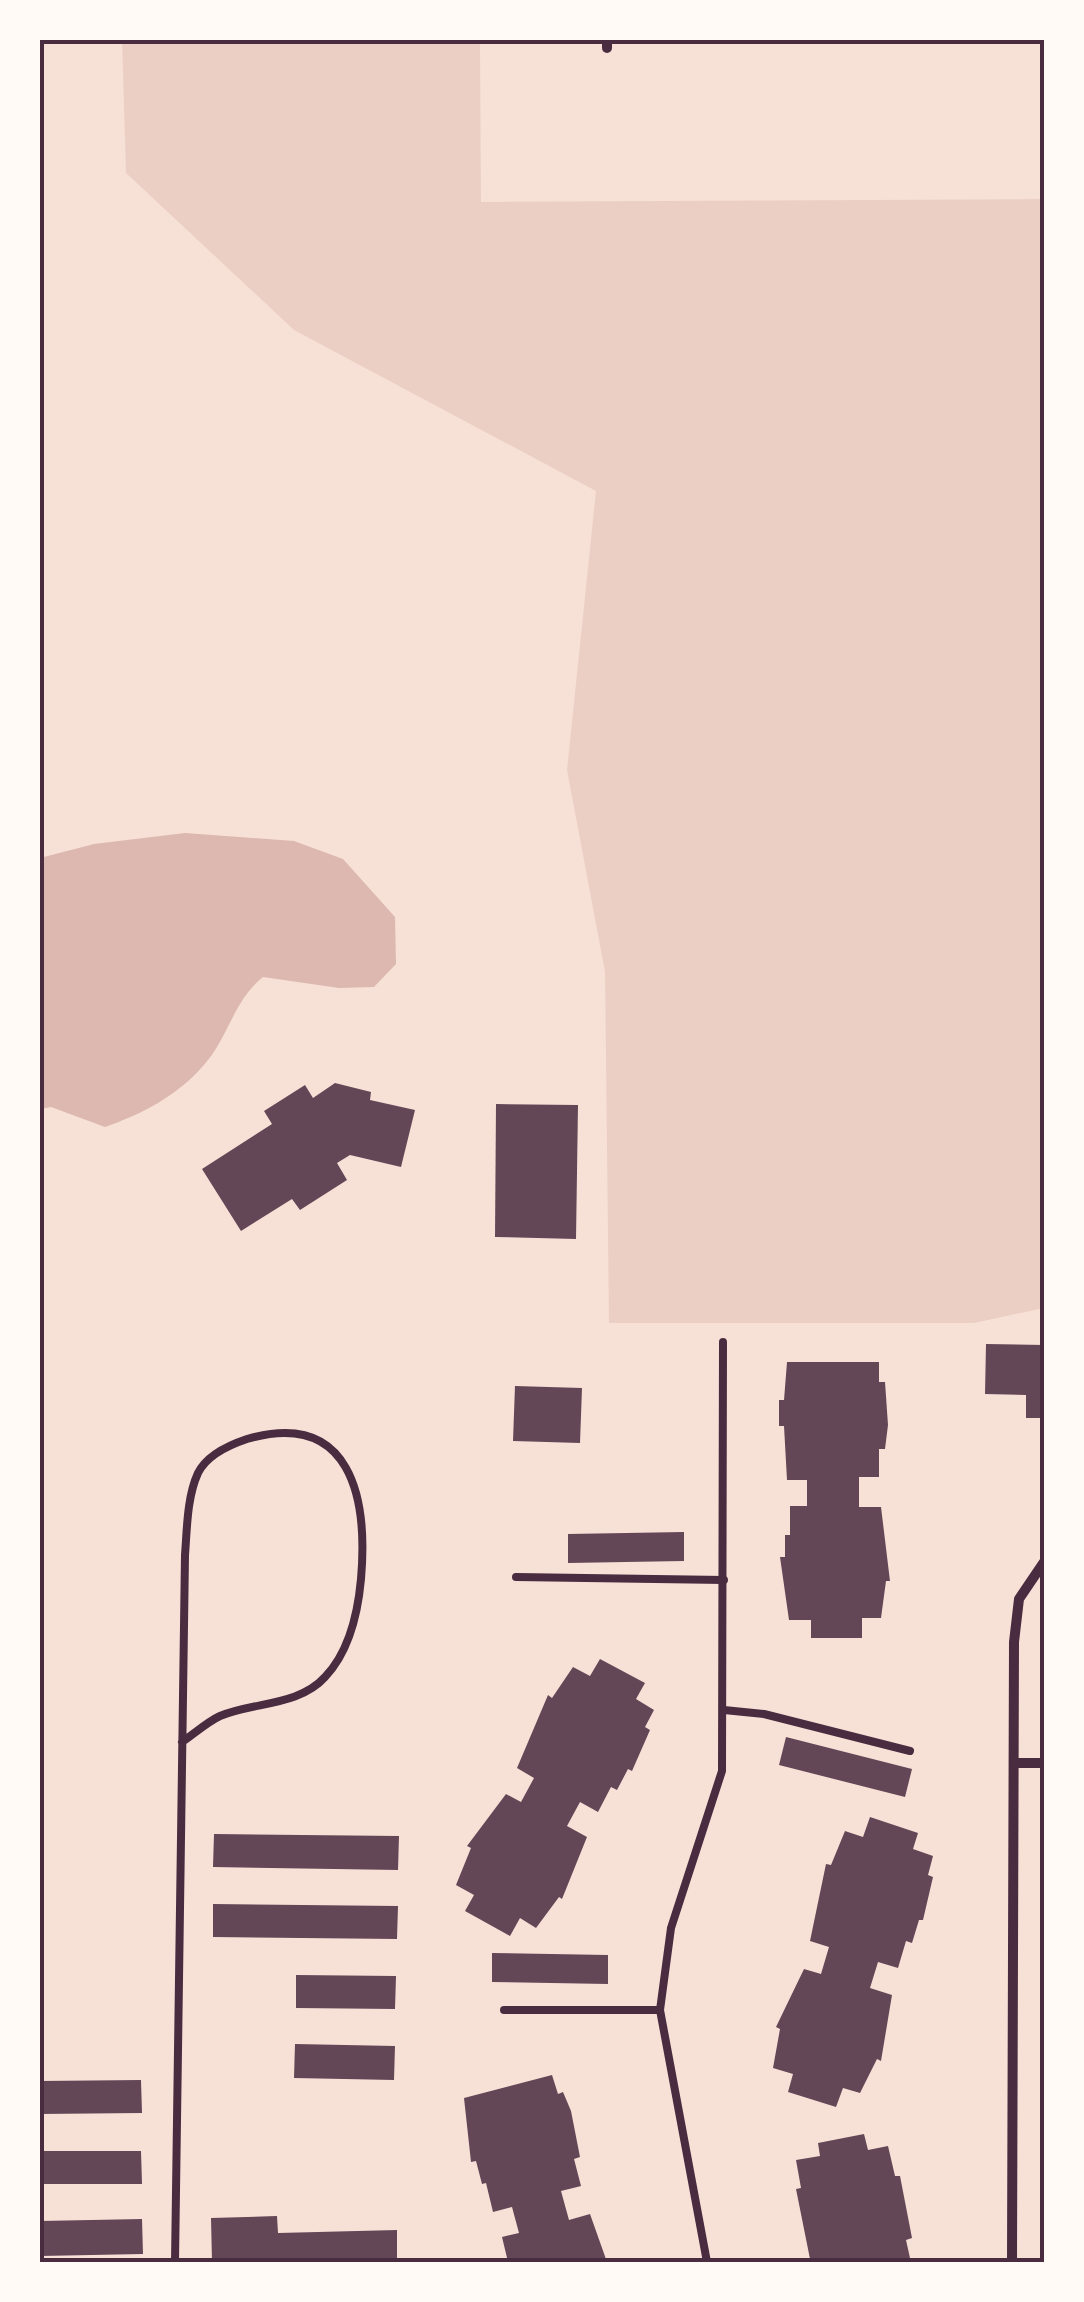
<svg xmlns="http://www.w3.org/2000/svg" width="1084" height="2302" viewBox="0 0 1084 2302" font-family="Rubik,sans-serif">
<style>
.green{fill:#ebcfc5}
.water{fill:#dcb8b0}
.building{fill:#644757}
.lines{fill:none;stroke-linecap:round;stroke-linejoin:round}
.service{stroke:#4a2c40;stroke-width:8}
.minor{stroke:#4a2c40;stroke-width:10}
.neatline{fill:none;stroke:#4a2c40;stroke-width:4}
</style>
<rect width="100%" height="100%" fill="#f7e1d7"/>
<polygon class="green" points="122,40 480,40 481,202 1044,199 1044,1308 974,1323 609,1323 605,972 567,770 596,491 294,330 126,173"/>
<path class="water" d="M185 833 294 841 343 859 395 917 396 964 374 987 339 988 263 977C233 1001 228 1039 203 1066 177 1096 142 1114 105 1127L51 1107 40 1109V858L94 844Z"/>
<g class="building">
<polygon points="335,1083 371,1092 370,1100 415,1110 401,1167 350,1155 337,1163 347,1180 300,1210 292,1199 241,1231 202,1169 272,1124 264,1111 305,1085 313,1098"/>
<polygon points="496,1104 578,1105 576,1239 495,1237"/>
<polygon points="986,1344 1044,1345 1044,1418 1026,1418 1026,1395 985,1394"/>
<polygon points="787,1362 879,1362 879,1382 885,1382 888,1425 885,1449 879,1449 879,1477 859,1477 859,1507 881,1507 890,1581 886,1581 881,1618 862,1618 862,1638 811,1638 811,1620 789,1620 780,1557 785,1557 785,1535 790,1535 790,1506 807,1506 807,1480 787,1480 784,1426 779,1426 779,1400 784,1400"/>
<polygon points="515,1386 582,1388 580,1443 513,1441"/>
<polygon points="684,1532 684,1561 568,1563 568,1534"/>
<polygon points="600,1659 645,1683 636,1699 654,1710 645,1727 650,1730 632,1771 628,1769 617,1790 611,1787 598,1812 580,1802 567,1826 587,1837 562,1899 559,1897 536,1928 520,1918 510,1936 465,1911 474,1895 456,1885 471,1848 467,1846 506,1794 521,1802 534,1778 517,1768 548,1695 552,1698 573,1667 590,1676"/>
<polygon points="786,1737 912,1769 905,1797 779,1765"/>
<polygon points="870,1817 918,1833 913,1849 933,1856 928,1875 933,1877 923,1920 919,1920 912,1943 906,1941 898,1968 878,1962 870,1988 892,1995 881,2061 877,2059 860,2093 843,2088 836,2107 788,2092 793,2074 773,2068 780,2029 776,2027 804,1969 821,1974 829,1947 810,1941 826,1864 831,1865 845,1831 863,1837"/>
<polygon points="214,1834 399,1836 398,1870 213,1867"/>
<polygon points="213,1904 398,1906 397,1939 213,1937"/>
<polygon points="492,1953 608,1955 608,1984 492,1982"/>
<polygon points="296,1975 396,1976 395,2009 296,2008"/>
<polygon points="295,2044 395,2046 394,2080 294,2078"/>
<polygon points="552,2075 558,2094 563,2092 571,2111 580,2157 574,2159 581,2186 561,2191 569,2220 590,2214 607,2262 508,2262 502,2237 519,2233 512,2207 493,2212 486,2183 482,2184 476,2161 471,2162 464,2098"/>
<polygon points="141,2080 142,2113 40,2114 40,2081"/>
<polygon points="864,2134 868,2150 888,2146 895,2176 900,2176 912,2238 906,2240 910,2258 890,2262 810,2259 796,2189 801,2188 796,2160 820,2156 818,2143"/>
<polygon points="40,2151 141,2151 142,2184 40,2184"/>
<polygon points="277,2216 278,2233 397,2230 397,2262 212,2262 211,2218"/>
<polygon points="142,2219 143,2254 40,2256 40,2221"/>
</g>
<g class="lines">
<g class="service">
<polyline points="516,1577 724,1580"/>
<polyline points="724,1710 764,1714 910,1751"/>
<polyline points="504,2010 660,2010"/>
<path d="M175 2262 185 1555C187 1529 187 1497 198 1473 207 1455 229 1445 247 1439 351 1409 368 1498 361 1579 358 1612 349 1652 325 1677 299 1706 253 1702 220 1716 207 1722 194 1734 182 1742"/>
<polyline points="707,2262 660,2010 671,1928 722,1771 723,1342"/>
</g>
<g class="minor">
<polyline points="607,48 607,40"/>
<polyline points="1015,1763 1044,1763"/>
<polyline points="1012,2262 1014,1642 1019,1599 1044,1562"/>
</g>
</g>
<rect width="1084" height="2302" fill="none" stroke="#fffaf5" stroke-width="85"/>
<rect x="42" y="42" width="1000" height="2218" class="neatline"/>
</svg>
